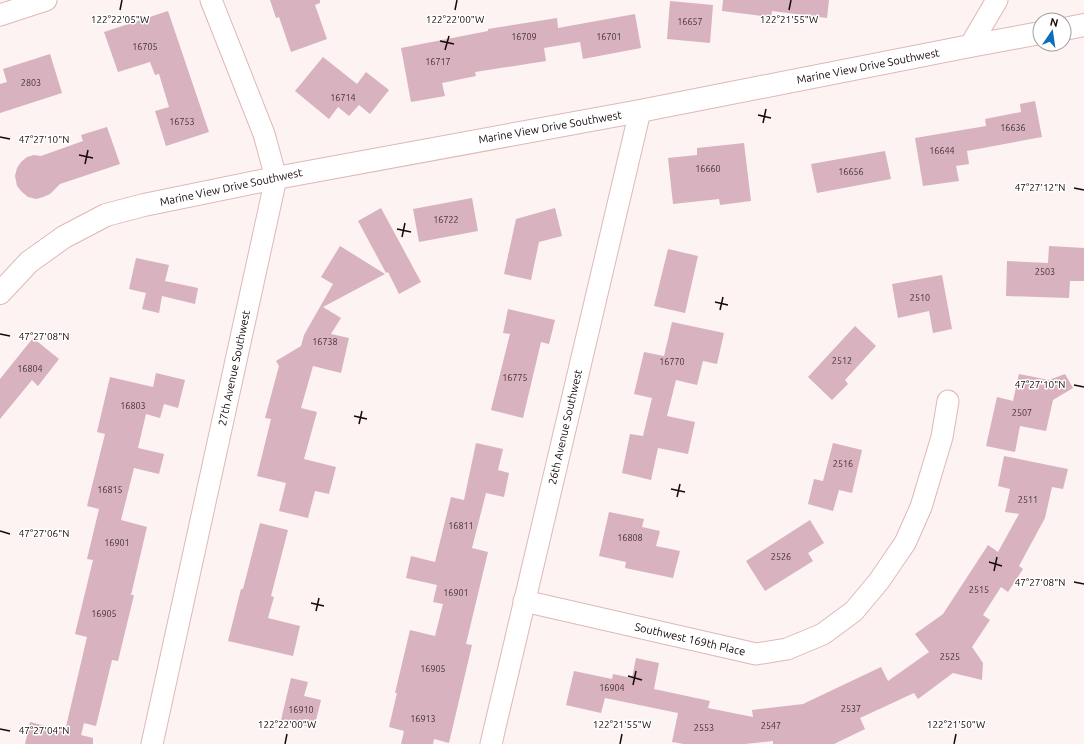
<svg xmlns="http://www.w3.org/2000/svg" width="1084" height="744" viewBox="0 0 1084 744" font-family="Ubuntu,sans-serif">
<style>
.building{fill:#d8b2be}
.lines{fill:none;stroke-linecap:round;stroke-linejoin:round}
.street-casing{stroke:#e0b8b4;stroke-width:23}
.secondary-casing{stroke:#e0b8b4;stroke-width:24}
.street{stroke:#fff;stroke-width:21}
.secondary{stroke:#fff;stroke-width:22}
.ticks{fill:none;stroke:#150908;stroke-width:1.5}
.labels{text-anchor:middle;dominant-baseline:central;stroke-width:3;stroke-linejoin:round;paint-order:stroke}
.number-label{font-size:9px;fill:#463336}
.street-label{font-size:11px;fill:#150908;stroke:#fff}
.ticks-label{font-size:10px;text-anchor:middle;fill:#150908;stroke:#fff;stroke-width:3;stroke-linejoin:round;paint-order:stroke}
</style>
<rect width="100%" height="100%" fill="#fcf3f2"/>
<g class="building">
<polygon points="270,0 320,0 320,3 315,5 327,39 291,52 279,17 276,18"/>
<polygon points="723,0 829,0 827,18 772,11 771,17 722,11"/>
<polygon points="670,1 713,5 710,43 667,39"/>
<polygon points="168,11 209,132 166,146 155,111 169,107 159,74 155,75 150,62 118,72 104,32"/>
<polygon points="635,14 641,48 583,59 580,42 544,48 546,61 475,72 476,76 442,83 445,96 411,102 401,48 488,31 488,29 557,18 558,28"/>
<polygon points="50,54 62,93 0,113 0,84 7,82 3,69"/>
<polygon points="323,57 357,84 366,72 389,90 370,114 359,105 349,116 338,107 329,119 295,91"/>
<polygon points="1035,101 1042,137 967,151 969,164 956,166 959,181 923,186 915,138 986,126 985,119 1021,112 1020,104"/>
<polygon points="107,127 120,164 60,184 50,194 43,197 36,199 28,197 22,192 17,186 15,176 17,168 21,162 27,157 34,155 41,156 83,141 81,135"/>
<polygon points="744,143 751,201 720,205 719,199 673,204 668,158 697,155 697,148"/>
<polygon points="885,151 891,179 817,193 811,164"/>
<polygon points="472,198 478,231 419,242 413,209"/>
<polygon points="381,208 421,282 399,294 388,272 386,273 358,221"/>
<polygon points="555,208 562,236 539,242 531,280 504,274 516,219"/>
<polygon points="340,246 385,274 323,307 341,318 331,334 349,338 341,373 313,366 301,408 317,412 304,459 336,467 329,494 315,491 308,518 279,511 286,483 257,476 271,419 265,418 279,366 276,361 301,346 304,335 333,284 321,277"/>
<polygon points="1049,246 1084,248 1084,281 1070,281 1069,298 1006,296 1007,261 1048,263"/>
<polygon points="668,249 698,256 685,313 654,306"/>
<polygon points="136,258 169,265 165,281 198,288 195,304 162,296 159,313 142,309 146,293 129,289"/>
<polygon points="942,275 952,329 933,333 929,311 898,318 892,284"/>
<polygon points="508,309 555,320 549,344 541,342 523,418 491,410 510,334 503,333"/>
<polygon points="672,322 724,333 717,364 703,361 697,385 676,380 667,416 695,422 688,454 658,448 651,480 622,473 630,434 643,436 652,398 634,394 644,352 664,356"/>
<polygon points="855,326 876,346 845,380 848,384 832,400 808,377"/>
<polygon points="33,338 59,359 38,386 32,380 0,419 0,379"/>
<polygon points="156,373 185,380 178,408 164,404 160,418 146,414 138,448 164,454 159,474 134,468 121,520 147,527 131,595 134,595 118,661 112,660 96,726 84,723 81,735 93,738 93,744 25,744 30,722 65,731 87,637 75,634 93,560 87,559 99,509 87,506 105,434 97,432 110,377 153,387"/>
<polygon points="1019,374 1049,380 1065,374 1073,388 1053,400 1046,431 1020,426 1015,452 986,446 997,397 1013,401"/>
<polygon points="476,443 503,449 498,470 509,473 504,497 486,493 472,548 488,552 466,644 472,645 449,743 434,739 433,744 401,744 404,731 389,727 397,693 395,693 410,630 435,636 443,604 433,602 437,585 406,578 411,556 435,562 451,497 464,500"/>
<polygon points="833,443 862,450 852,493 839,490 833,511 808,504 814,479 823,481"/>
<polygon points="1004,456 1068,469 1063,489 1052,487 1045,518 1019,566 1023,569 1008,592 1001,587 983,615 990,620 972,647 983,663 982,680 953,673 918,699 914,693 860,718 865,729 834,744 773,744 773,741 745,744 684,744 672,742 678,713 605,698 601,713 566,705 574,671 612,679 613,674 632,678 636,658 659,663 654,689 710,701 708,708 753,717 752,710 803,704 881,667 888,681 929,652 915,634 943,614 988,545 998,552 1019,514 1005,512 1010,489 998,486"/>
<polygon points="609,512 644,519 642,527 660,531 656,546 680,551 673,578 625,568 626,562 599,556"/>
<polygon points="810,520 824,543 808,553 813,561 765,591 746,561"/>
<polygon points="260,523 288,530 271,596 274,597 268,618 300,626 293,656 228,641 241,589 243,589"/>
<polygon points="291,678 308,682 304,696 321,700 314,728 281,720"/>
</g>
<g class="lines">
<g class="street-casing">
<g id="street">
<polyline points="0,15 46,0"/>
<polyline points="970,46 997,0"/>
<polyline points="524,601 756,654 787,649 823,634 854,611 879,581 905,543 921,507 942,437 948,401"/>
<polyline points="152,744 276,178 264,134 211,0"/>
<polyline points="491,744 640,111"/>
</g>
</g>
<g class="secondary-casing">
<g id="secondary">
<polyline points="1064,29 1084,25"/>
<polyline points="0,293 29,262 64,237 106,215 144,205 276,178 640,111 970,46 1040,33"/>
</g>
</g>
<use href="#street" class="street"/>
<use href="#secondary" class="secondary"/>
</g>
<path class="ticks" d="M120 10 122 0M455 10 457 0M789 10 791 0M440 41 454 44M445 50 449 36M758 115 771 118M763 123 766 109M0 137 10 139M79 155 93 158M85 164 88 150M1074 188 1084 190M397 229 411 232M402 237 405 223M715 302 728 305M720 310 723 297M0 334 10 336M1074 385 1084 387M354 416 367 419M359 424 362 411M671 489 685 492M677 497 680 484M0 531 10 534M989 562 1002 566M994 571 997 557M1074 582 1084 584M311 603 324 606M316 611 319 598M628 676 642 680M633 685 636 671M0 729 10 731M285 744 287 734M620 744 622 734M954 744 956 734"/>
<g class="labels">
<g class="number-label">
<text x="690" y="22">16657</text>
<text x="524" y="37">16709</text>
<text x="609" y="37">16701</text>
<text x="145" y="47">16705</text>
<text x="438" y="62">16717</text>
<text x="31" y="83">2803</text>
<text x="343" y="98">16714</text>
<text x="182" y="122">16753</text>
<text x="1013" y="128">16636</text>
<text x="942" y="151">16644</text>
<text x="708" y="169">16660</text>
<text x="851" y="172">16656</text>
<text x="446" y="220">16722</text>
<text x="1045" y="272">2503</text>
<text x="920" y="298">2510</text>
<text x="325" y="342">16738</text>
<text x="842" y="361">2512</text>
<text x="672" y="362">16770</text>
<text x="30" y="369">16804</text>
<text x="515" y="378">16775</text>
<text x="133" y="406">16803</text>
<text x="1022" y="413">2507</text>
<text x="843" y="464">2516</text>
<text x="110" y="490">16815</text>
<text x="1028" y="500">2511</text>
<text x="461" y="526">16811</text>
<text x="630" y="538">16808</text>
<text x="117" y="543">16901</text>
<text x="781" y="557">2526</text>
<text x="979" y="590">2515</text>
<text x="456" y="593">16901</text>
<text x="104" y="614">16905</text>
<text x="950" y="657">2525</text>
<text x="433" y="669">16905</text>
<text x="612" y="688">16904</text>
<text x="851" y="709">2537</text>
<text x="301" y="710">16910</text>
<text x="423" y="719">16913</text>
<text x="771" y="726">2547</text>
<text x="704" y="728">2553</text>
</g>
<g class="street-label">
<text transform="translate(868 66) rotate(-11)">Marine View Drive Southwest</text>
<text transform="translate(550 127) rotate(-10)">Marine View Drive Southwest</text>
<text transform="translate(231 187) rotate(-12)">Marine View Drive Southwest</text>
<text transform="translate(234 368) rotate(-78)">27th Avenue Southwest</text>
<text transform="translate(565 427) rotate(-77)">26th Avenue Southwest</text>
<text transform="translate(690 639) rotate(13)">Southwest 169th Place</text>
</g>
</g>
<g class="ticks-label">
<text x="455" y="23">122°22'00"W</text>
<text x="789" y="23">122°21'55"W</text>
<text x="120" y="23">122°22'05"W</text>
<text x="44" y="143">47°27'10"N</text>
<text x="1040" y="191">47°27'12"N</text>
<text x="44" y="340">47°27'08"N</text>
<text x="1040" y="388">47°27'10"N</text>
<text x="44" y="537">47°27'06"N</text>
<text x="1040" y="586">47°27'08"N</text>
<text x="287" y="728">122°22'00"W</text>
<text x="622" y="728">122°21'55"W</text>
<text x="956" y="728">122°21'50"W</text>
<text x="44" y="734">47°27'04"N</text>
</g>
<g transform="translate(1052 32) rotate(13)"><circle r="19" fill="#ffffff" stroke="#a19d9c"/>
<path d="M0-3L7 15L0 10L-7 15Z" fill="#0e6db9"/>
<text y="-6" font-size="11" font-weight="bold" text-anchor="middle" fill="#150908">N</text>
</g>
</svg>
